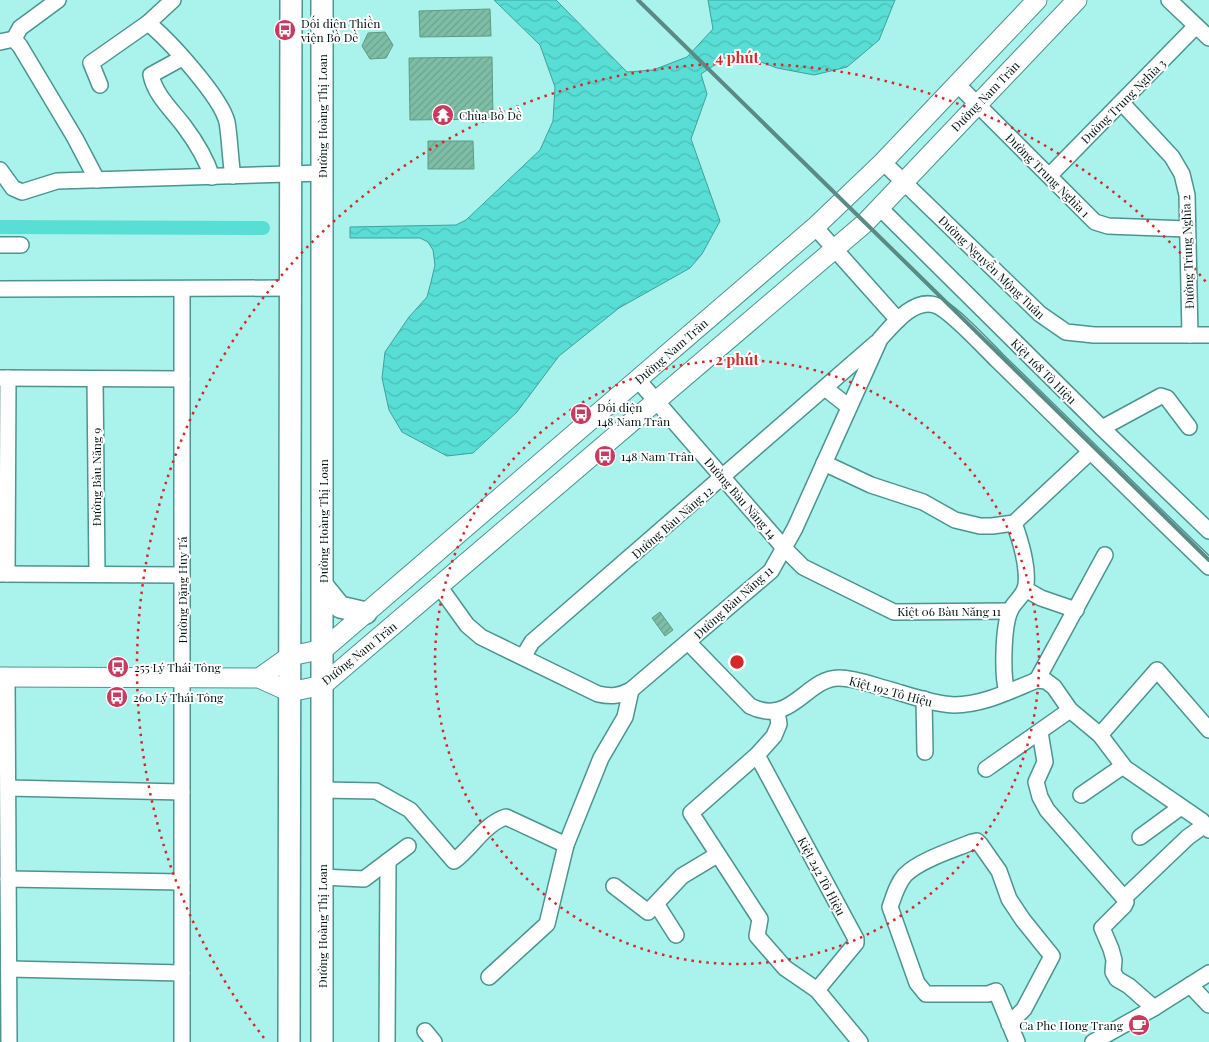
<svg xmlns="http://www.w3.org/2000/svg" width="1209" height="1042" viewBox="0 0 1209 1042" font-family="'Playfair Display',serif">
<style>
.water{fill:url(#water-waves);stroke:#3ea19b}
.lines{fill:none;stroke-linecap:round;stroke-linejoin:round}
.canal{stroke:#58ded5;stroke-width:14}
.building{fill:url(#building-hatch);stroke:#5d9b84}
.minor-casing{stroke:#4c948f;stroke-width:18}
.tertiary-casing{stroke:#4c948f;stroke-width:21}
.secondary-casing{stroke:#4c948f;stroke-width:24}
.minor{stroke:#fff;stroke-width:15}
.tertiary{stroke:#fff;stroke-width:19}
.secondary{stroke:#fff;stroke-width:21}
.rail{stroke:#598a86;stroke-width:4}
.ring{fill:none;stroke:#d62828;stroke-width:2.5;stroke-dasharray:2.5 5}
.labels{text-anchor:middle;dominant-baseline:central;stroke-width:4;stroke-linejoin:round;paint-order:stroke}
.poi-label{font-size:12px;fill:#001413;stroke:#fff;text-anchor:start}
.street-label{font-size:12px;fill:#001413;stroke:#fff}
.centre{fill:#d62828;stroke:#fff;stroke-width:2.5}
.ring-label{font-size:15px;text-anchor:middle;font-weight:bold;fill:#d62828;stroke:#fff;stroke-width:4;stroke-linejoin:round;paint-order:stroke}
</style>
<defs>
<pattern id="water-waves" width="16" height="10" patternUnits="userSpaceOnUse" patternTransform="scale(1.25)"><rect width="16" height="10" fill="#58ded5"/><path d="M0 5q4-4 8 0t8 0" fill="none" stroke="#4bbeb6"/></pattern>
<pattern id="building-hatch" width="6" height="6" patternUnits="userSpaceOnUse" patternTransform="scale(1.25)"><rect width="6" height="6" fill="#7fbea6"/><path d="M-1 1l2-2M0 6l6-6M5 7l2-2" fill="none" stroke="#6ca28e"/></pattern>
</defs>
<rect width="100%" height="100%" fill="#a9f3ec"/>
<polygon class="water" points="494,0 556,0 627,72 653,70 687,57 713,29 708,0 895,0 879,40 847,67 814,75 777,68 734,52 701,74 707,94 691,139 720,221 702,254 690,268 619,308 559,356 517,412 473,453 447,456 402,432 389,410 382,378 385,352 409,317 427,297 431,282 435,265 433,250 428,242 420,238 350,238 350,227 456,225 466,220 540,150 553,121 555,87 540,45"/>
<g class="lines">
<polyline class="canal" points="0,227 263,228"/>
</g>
<g class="building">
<polygon points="490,9 491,36 420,37 419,11"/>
<polygon points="385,32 393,45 386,58 370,59 362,46 368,33"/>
<polygon points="492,57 493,119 410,120 409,58"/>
<polygon points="428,141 473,141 474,169 428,169"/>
<polygon points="660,612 673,630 665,636 652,618"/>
</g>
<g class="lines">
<g class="minor-casing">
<g id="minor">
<polyline points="1169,0 1209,38"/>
<path d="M148 23C169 40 221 97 227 122 230 139 230 159 233 176"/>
<polyline points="14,39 20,28 58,0"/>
<polyline points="0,42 14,39 20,46 75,138 97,180"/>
<path d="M182 58 151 75C155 95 172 110 184 126 196 142 206 158 212 177"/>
<polyline points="957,84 1095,222 1108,226 1187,229"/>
<polyline points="100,85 91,63 148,23 173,0"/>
<polyline points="1122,103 1172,157 1182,174 1187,195 1190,335"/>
<polyline points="883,162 1040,314 1066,332 1094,335 1209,335"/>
<polyline points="0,170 13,188 22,192 57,181 323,173"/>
<polyline points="1050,175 1196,26"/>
<polyline points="880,208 1102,428 1209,531"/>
<polyline points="815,227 898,320"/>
<polyline points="0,245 21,245"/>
<polyline points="0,289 291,288"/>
<polyline points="182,289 182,1042"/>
<polyline points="0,378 182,379"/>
<polyline points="95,379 97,574"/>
<polyline points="637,379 785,549 803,567 894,612 1010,611"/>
<polyline points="825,388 849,407"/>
<polyline points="1102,428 1161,396 1167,398 1189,427"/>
<polyline points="824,463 871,485 923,502 955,520 980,526 992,526 1014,523 1090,452"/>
<polyline points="0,574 182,575"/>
<polyline points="7,574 8,378"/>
<path d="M439 586 467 625 481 637 598 694C611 697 620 696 631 690L771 571 795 528 880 339C892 326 913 298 935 305 949 309 985 348 997 360 1068 429 1138 499 1209 567"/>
<polyline points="1025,589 1041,598 1076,610"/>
<path d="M688 642 750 706C791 727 806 678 839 678 856 678 875 686 891 690 911 696 933 704 954 705 983 705 1010 691 1037 680L1046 681 1054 687 1070 710 1100 735 1125 768 1202 821 1209 830"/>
<polyline points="523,657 532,642 876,343"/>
<polyline points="7,677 9,1042"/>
<polyline points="1037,680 1105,555"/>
<path d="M1007 692C1002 676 1003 627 1010 611 1014 601 1024 597 1026 585 1028 566 1021 542 1014 523"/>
<polyline points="924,699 925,752"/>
<polyline points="777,711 779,724 774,736 757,755 691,813 760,919 757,936 785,968 817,990 860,1042"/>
<polyline points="1040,732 1045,762 1036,782 1040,797 1047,810 1124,898 1126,902 1124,906 1102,928 1111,949 1114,960 1113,972 1117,979 1129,986 1154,1008"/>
<polyline points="1100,735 1157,670 1209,730"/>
<polyline points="757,755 856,939 856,943 817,990"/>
<polyline points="986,769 1070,710"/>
<polyline points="8,788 182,792"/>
<path d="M322 790 376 791 410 810 454 861C472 848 484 824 506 817L566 845"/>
<polyline points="1081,795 1123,766"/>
<polyline points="1140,837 1181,807"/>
<polyline points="322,877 364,879 408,846"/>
<polyline points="8,879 182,882"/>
<polyline points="614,886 648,912 682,876 717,855"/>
<polyline points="1124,898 1188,837 1205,825"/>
<polyline points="657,905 676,935"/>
<polyline points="9,969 182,973"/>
<polyline points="489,977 547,924 566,845 601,758 625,717 631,690"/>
<polyline points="1190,985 1209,1005"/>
<path d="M1009 1024 1024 1009 1052 956 1023 920 1009 899 999 871 980 844 977 841 972 842C953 850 920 860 905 875 897 884 894 896 890 907L917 983 926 994H988L996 991 1017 1042"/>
<polyline points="425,1031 434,1042"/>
<polyline points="387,1042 388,861"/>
<polyline points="1093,1042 1154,1008 1209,973"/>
</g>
</g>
<g class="tertiary-casing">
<g id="tertiary">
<polyline points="0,677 259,678 290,692 323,685 865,223 1077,0"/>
<polyline points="259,678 290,656 324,649 815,227 883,162 1037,0"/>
</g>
</g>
<g class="secondary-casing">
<g id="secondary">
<polyline points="323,586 340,607 366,613"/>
<polyline points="289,1042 291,0"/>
<polyline points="322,1042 322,0"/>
</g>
</g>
<use href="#minor" class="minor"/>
<use href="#tertiary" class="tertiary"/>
<use href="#secondary" class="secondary"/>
<polyline class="rail" points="638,0 1209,560"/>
</g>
<g class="ring">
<circle cx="737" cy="662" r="302"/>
<path d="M264 1038A604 604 0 0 1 1206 282"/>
</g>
<defs>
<g id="bus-disc" transform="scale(1.125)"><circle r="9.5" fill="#c93a61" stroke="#fff"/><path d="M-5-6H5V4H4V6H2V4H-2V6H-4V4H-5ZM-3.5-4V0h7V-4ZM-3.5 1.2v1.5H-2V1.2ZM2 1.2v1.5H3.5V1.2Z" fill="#fff"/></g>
<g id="temple-disc" transform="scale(1.125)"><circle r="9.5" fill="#c93a61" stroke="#fff"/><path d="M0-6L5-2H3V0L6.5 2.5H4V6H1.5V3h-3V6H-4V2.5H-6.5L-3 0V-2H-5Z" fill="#fff"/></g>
<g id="cafe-disc" transform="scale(1.125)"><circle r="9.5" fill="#c93a61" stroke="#fff"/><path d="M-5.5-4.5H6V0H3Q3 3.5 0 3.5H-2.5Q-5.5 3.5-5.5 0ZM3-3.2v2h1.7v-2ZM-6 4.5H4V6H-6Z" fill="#fff"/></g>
</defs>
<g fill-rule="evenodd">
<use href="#bus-disc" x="285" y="30"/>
<use href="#temple-disc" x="443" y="115"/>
<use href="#bus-disc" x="581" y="414"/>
<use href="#bus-disc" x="605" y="456"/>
<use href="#bus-disc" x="118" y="667"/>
<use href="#bus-disc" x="117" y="697"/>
<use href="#cafe-disc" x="1139" y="1025"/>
</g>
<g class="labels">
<g class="poi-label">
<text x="301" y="23">Đối diện Thiền<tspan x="301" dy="14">viện Bồ Đề</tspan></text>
<text x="459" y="115">Chùa Bồ Đề</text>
<text x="597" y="407">Đối diện<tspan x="597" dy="14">148 Nam Trân</tspan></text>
<text x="621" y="456">148 Nam Trân</text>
<text x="134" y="667">255 Lý Thái Tông</text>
<text x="133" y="697">260 Lý Thái Tông</text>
<text x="1123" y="1025" text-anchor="end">Ca Phe Hong Trang</text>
</g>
<g class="street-label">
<text transform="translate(985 96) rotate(-46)">Đường Nam Trân</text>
<text transform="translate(1123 101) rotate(-45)">Đường Trung Nghĩa 3</text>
<text transform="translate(322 116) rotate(-90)">Đường Hoàng Thị Loan</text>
<text transform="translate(1048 175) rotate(45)">Đường Trung Nghĩa 1</text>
<text transform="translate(1187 252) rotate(-92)">Đường Trung Nghĩa 2</text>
<text transform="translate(992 267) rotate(44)">Đường Nguyễn Mộng Tuân</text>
<text transform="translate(671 351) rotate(-41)">Đường Nam Trân</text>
<text transform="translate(1044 371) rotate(45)">Kiệt 168 Tô Hiệu</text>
<text transform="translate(96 477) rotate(-90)">Đường Bàu Năng 9</text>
<text transform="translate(741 498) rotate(49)">Đường Bàu Năng 14</text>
<text transform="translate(323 521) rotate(-90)">Đường Hoàng Thị Loan</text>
<text transform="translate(672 522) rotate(-41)">Đường Bàu Năng 12</text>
<text transform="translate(182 590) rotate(-90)">Đường Đặng Huy Tá</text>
<text transform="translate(733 602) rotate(-42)">Đường Bàu Năng 11</text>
<text x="949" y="611">Kiệt 06 Bàu Năng 11</text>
<text transform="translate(359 653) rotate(-39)">Đường Nam Trân</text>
<text transform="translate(891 691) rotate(15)">Kiệt 192 Tô Hiệu</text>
<text transform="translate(822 876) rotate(62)">Kiệt 242 Tô Hiệu</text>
<text transform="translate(322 926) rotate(-90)">Đường Hoàng Thị Loan</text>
</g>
</g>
<circle cx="737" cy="662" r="8" class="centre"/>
<g class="ring-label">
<text x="737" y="63">4 phút</text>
<text x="737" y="365">2 phút</text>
</g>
</svg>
